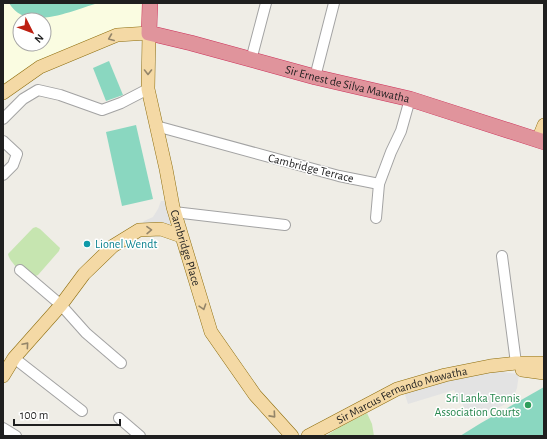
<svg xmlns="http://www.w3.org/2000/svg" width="547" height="439" viewBox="0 0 547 439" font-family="'Alegreya Sans',sans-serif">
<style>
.education{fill:#fafce1;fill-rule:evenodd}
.grass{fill:#c6e5b0}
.pitch{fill:#8ad7c0}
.parking{fill:#e3e3e3}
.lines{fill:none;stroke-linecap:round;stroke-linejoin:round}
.minor-casing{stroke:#a3a3a3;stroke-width:12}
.major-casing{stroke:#8d6d0d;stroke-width:14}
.highway-casing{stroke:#cc335b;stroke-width:16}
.minor{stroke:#fff;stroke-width:10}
.major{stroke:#f4d9a5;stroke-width:13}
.highway{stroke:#e0949c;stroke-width:15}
.oneway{stroke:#948569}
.culture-dot{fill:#0f9aa8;stroke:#fff;stroke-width:1.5}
.leisure-dot{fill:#2e9e5b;stroke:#fff;stroke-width:1.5}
.labels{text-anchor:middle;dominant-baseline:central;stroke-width:3;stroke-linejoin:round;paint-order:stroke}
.street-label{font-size:12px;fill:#1f1f1f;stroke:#fff}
.culture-label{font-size:12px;fill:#0d838f;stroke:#fff;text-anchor:start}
.leisure-label{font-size:12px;fill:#27864d;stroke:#fff;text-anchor:end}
</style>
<rect width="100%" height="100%" fill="#efede6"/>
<path class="education" d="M3 3H145V31L120 33 3 88ZM20 20H44V44H20Z"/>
<g class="grass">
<path d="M36 227 40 229 60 248 59 251 38 275 33 277C25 275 10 264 8 254L33 228Z"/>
<polygon points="367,413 372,424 374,436 326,436 338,428"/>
</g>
<g class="pitch">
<path d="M9 3H98C73 10 26 33 9 3Z"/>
<polygon points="109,61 123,95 106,101 93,68"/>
<polygon points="136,125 153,199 122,206 106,132"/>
<polygon points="544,387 544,436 460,436 481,423"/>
</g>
<g class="parking">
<polygon points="161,201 166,201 172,230 139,230 144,221 153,217 158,209"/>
<polygon points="495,371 519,374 517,388 512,401 478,417 469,415 454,390 408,404 404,392 446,379"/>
</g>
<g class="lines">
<g class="minor-casing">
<g id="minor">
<polyline points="251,60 266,3"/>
<polyline points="315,77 334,3"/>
<polyline points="3,119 23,99 38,90 60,95 102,110 121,103 148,89"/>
<polyline points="156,126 339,176 379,184 391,152 401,131 410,99"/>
<polyline points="3,141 17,154 13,165 3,175"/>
<polyline points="174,212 285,225"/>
<polyline points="376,218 379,184"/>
<polyline points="502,256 516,363"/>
<polyline points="20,270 61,305 86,333 121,363"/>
<polyline points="14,358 82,411"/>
<polyline points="119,418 140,436"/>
<polyline points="3,428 16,436"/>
</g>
</g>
<g class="major-casing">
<g id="major">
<path id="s1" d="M3 93 40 67 117 35 149 33 148 89 166 169 173 207 211 332 255 395 292 436"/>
<polyline points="538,140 544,125"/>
<polyline points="522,370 544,373"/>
<polyline points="3,376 14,358 61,305 84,274 113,246 139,230 161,229 181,236"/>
<path id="s2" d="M308 436 397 389 445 375 490 366 516 363H544"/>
</g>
</g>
<g class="highway-casing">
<g id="highway">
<path id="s3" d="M150 3 149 33 191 43 315 77 410 99 544 142"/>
</g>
</g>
<use href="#minor" class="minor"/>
<use href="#major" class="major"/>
<use href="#highway" class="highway"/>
</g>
<defs><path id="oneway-chevron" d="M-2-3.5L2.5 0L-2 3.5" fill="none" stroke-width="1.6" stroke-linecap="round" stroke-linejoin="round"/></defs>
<g class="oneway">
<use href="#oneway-chevron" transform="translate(111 38) rotate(158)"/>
<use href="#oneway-chevron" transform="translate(148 72) rotate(90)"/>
<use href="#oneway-chevron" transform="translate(149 230) rotate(-1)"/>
<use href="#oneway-chevron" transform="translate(203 307) rotate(72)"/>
<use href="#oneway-chevron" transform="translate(26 345) rotate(-49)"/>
<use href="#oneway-chevron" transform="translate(273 415) rotate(48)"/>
</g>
<circle class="culture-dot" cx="87" cy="244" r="4"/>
<circle class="leisure-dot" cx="528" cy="405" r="4"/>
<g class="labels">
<g class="street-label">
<text stroke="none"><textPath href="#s3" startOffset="235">Sir Ernest de Silva Mawatha</textPath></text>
<text transform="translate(311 168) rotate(14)">Cambridge Terrace</text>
<text stroke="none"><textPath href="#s1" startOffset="380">Cambridge Place</textPath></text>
<text stroke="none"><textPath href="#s2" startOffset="103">Sir Marcus Fernando Mawatha</textPath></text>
</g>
<g class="culture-label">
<text x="95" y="244">Lionel Wendt</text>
</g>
<g class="leisure-label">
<text x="520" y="398">Sri Lanka Tennis<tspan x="520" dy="14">Association Courts</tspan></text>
</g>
</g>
<rect width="547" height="439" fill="none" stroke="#1f1f1f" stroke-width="8"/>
<g transform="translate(32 32) rotate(132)"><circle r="19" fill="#ffffff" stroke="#a5a5a5"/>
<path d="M0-3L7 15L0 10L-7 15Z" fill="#bd1f11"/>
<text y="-6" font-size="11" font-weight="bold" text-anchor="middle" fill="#1f1f1f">N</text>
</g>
<path d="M14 419v6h106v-6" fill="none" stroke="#1f1f1f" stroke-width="2"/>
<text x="20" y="419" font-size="12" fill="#1f1f1f" stroke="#ffffff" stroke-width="3" paint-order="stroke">100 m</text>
</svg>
